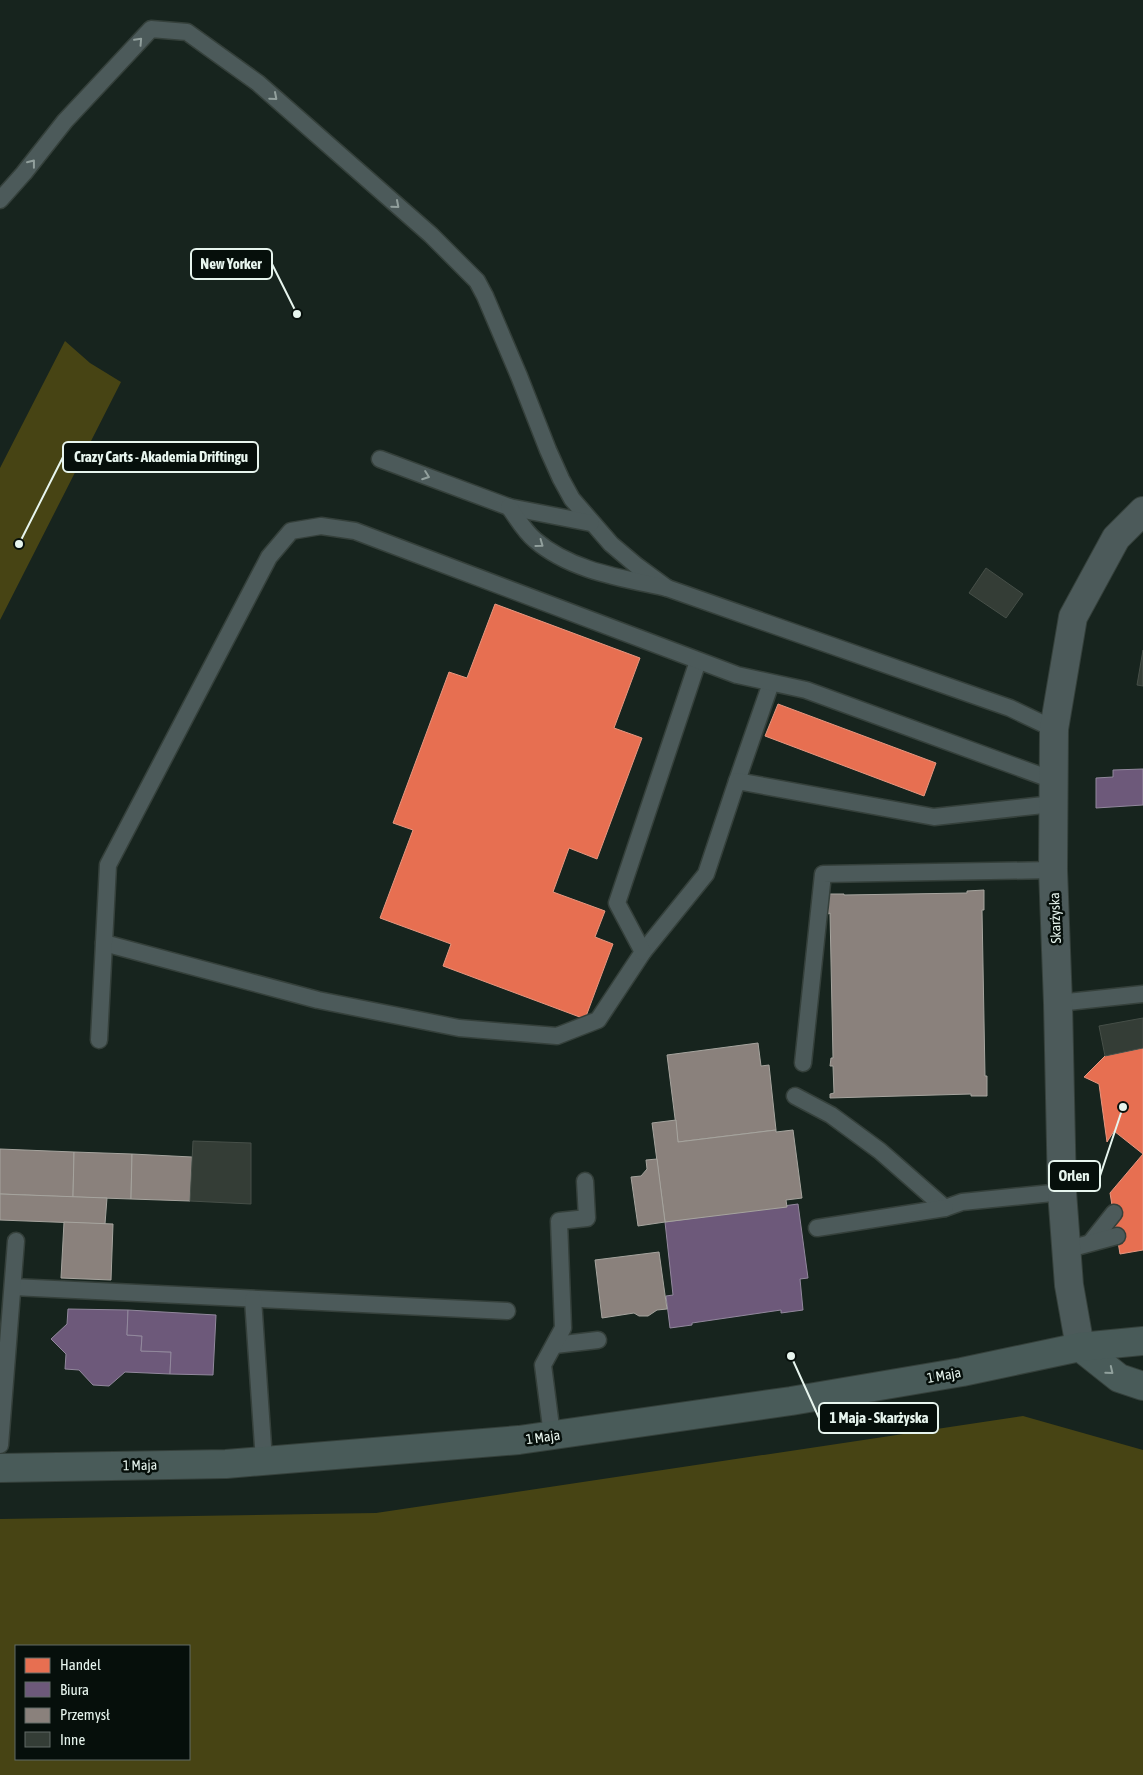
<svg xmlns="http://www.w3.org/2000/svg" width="1143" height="1775" viewBox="0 0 1143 1775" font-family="'Asap Condensed',sans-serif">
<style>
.green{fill:#474414;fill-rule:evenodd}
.shops{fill:#e76f51;stroke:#e79780}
.offices{fill:#6d597a;stroke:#92889d}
.industry{fill:#8a817c;stroke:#a6a49e}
.building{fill:#343d36;stroke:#464f48}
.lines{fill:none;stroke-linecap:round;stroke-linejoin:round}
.lane-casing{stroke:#35403b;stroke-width:19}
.street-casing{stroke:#35403b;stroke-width:30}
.primary-casing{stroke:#35403b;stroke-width:30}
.lane{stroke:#4c5a5a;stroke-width:16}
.street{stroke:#4c5a5a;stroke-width:28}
.primary{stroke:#495b59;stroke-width:28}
.oneway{stroke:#92a09d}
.oneway2{stroke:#90a09c}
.labels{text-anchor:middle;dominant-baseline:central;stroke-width:5;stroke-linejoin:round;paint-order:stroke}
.street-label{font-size:14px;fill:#e7f5ee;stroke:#060f0b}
.leader{fill:none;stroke:#e7f5ee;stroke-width:2}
.callout-dot{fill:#e7f5ee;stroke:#060f0b;stroke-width:2}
.callout{fill:#060f0b;stroke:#e7f5ee;stroke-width:2}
.callout-label{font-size:15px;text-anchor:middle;font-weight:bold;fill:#e7f5ee}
</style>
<rect width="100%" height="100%" fill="#17241e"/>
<g class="green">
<polygon points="65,341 90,363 121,382 0,620 0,468"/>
<path d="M1023 1416 1143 1450V1775H0V1519L376 1513ZM189 1646V1759H16V1646Z"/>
</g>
<g class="shops">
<polygon points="495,604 640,658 614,728 642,738 597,859 569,848 553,892 605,911 595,937 613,944 585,1019 443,966 451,944 380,918 413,830 393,823 449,672 467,678"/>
<polygon points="778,704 936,763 924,796 765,736"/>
<polygon points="1143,1048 1143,1154 1114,1131 1107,1142 1099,1084 1084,1077 1105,1056"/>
<polygon points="1143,1154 1143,1250 1120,1254 1110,1193"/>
</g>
<g class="offices">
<polygon points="1143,769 1143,805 1096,808 1096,778 1113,777 1113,770"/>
<polygon points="798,1204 808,1278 800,1279 803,1310 781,1313 781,1310 692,1323 692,1325 670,1328 666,1296 673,1295 665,1222"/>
<polygon points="68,1309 128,1310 127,1335 142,1336 141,1351 171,1352 170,1374 125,1372 109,1386 93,1385 79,1370 65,1369 66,1354 51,1339 67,1324"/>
<polygon points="128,1310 216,1315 213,1375 170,1374 171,1352 141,1351 142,1336 127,1335"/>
</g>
<g class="industry">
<polygon points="984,890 984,910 982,910 985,1076 987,1076 987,1096 971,1096 971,1094 830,1098 830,1094 834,1093 833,1066 830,1066 831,1058 833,1058 830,913 828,914 828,894 844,894 844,895 967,893 967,891"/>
<polygon points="758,1043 761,1066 769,1065 776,1130 678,1142 667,1055"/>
<polygon points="676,1120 678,1142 776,1130 776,1132 793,1130 802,1198 786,1200 787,1207 665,1222 652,1123"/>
<polygon points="0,1149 74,1152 73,1197 0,1194"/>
<polygon points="74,1152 132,1154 131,1199 73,1197"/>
<polygon points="132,1154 192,1157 190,1201 131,1199"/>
<polygon points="657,1159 665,1222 638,1226 631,1177 641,1176 647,1169 646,1160"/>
<polygon points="0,1194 107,1198 105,1224 0,1220"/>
<polygon points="64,1222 113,1224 111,1280 61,1278"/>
<polygon points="659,1252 667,1309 657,1310 648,1316 639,1316 634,1313 602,1318 595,1260"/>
</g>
<g class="building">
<polygon points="986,568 1023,594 1006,618 969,593"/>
<polygon points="1143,650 1143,686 1137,685"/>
<polygon points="1143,1018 1143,1048 1105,1056 1099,1026"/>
<polygon points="193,1141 251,1143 251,1204 190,1201"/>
</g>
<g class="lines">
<g class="lane-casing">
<g id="lane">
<polyline points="0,200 24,173 65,121 151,29 187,32 258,83 431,235 477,281 485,296 519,376 548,450 561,479 572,499 611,544 637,566 667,588"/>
<polyline points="380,459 509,507 591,523"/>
<path d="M509 507C517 518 525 532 535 540 571 571 622 578 667 588L1010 708 1054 729"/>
<polyline points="737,781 771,683"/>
<polyline points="104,943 318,1000 459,1028 557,1036 598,1020 643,952 706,874 737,781 934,817 1053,804"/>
<polyline points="643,952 617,903 698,661"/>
<polyline points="1058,1003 1143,994"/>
<polyline points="99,1040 108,865 269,557 291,531 321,526 355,531 737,675 806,690 1053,780"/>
<polyline points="803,1063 823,874 1053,870"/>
<polyline points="795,1096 831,1115 880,1151 945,1208 962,1202 1062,1192"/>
<polyline points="817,1228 945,1208"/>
<polyline points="1091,1242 1114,1213"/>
<polyline points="1065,1250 1117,1236"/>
<polyline points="13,1287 507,1311"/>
<polyline points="253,1299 264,1461"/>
<polyline points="555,1345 598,1340"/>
<polyline points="552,1435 543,1365 563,1328 559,1221 587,1218 585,1181"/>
<polyline points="0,1445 16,1241"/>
</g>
</g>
<g class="street-casing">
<polyline id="street" points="1080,1347 1069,1285 1062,1192 1058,1003 1053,870 1054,729 1073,617 1116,538 1143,511"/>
</g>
<g class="primary-casing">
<g id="primary">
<polyline points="1080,1347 1119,1378 1143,1386"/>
<polyline points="0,1468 226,1464 519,1440 791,1401 962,1372 1080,1347 1143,1341"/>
</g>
</g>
<use href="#lane" class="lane"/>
<use href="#street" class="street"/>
<use href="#primary" class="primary"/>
</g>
<defs><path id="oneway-chevron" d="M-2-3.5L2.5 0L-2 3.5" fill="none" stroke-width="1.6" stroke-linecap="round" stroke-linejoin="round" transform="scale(1.25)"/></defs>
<g class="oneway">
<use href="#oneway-chevron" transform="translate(139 41) rotate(-47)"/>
<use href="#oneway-chevron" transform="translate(274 97) rotate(41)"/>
<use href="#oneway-chevron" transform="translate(32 163) rotate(-52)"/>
<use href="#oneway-chevron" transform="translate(396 205) rotate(41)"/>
<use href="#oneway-chevron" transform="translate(426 476) rotate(20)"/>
<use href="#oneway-chevron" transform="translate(540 544) rotate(36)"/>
</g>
<use class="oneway2" href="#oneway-chevron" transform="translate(1110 1371) rotate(39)"/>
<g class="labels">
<g class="street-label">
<text transform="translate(1055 918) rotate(-92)">Skarżyska</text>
<text transform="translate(944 1375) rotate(-10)">1 Maja</text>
<text transform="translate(543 1437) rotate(-8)">1 Maja</text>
<text transform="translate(140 1465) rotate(-1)">1 Maja</text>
</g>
</g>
<path class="leader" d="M297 314L272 264M19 544L63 457M1123 1107L1100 1176M791 1356L819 1418"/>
<g class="callout-dot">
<circle cx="297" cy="314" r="5"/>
<circle cx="19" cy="544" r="5"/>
<circle cx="1123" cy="1107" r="5"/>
<circle cx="791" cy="1356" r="5"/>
</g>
<g class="callout">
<rect x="191" y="249" width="81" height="30" rx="5"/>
<rect x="63" y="442" width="195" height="30" rx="5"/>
<rect x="1049" y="1161" width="51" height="30" rx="5"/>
<rect x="819" y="1403" width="119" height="30" rx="5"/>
</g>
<g class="callout-label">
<text x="231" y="269">New Yorker</text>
<text x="161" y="462">Crazy Carts - Akademia Driftingu</text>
<text x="1074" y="1181">Orlen</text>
<text x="879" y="1423">1 Maja - Skarżyska</text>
</g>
<rect x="15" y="1645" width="175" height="115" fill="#060f0b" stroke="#606b66"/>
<rect x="25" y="1658" width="25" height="15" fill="#e76f51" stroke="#606b66"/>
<text x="60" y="1670" font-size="15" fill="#e7f5ee">Handel</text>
<rect x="25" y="1682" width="25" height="15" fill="#6d597a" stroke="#606b66"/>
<text x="60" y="1695" font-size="15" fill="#e7f5ee">Biura</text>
<rect x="25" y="1708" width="25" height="15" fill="#8a817c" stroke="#606b66"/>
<text x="60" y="1720" font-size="15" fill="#e7f5ee">Przemysł</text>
<rect x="25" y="1732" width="25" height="15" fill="#343d36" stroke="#606b66"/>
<text x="60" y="1745" font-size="15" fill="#e7f5ee">Inne</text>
</svg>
